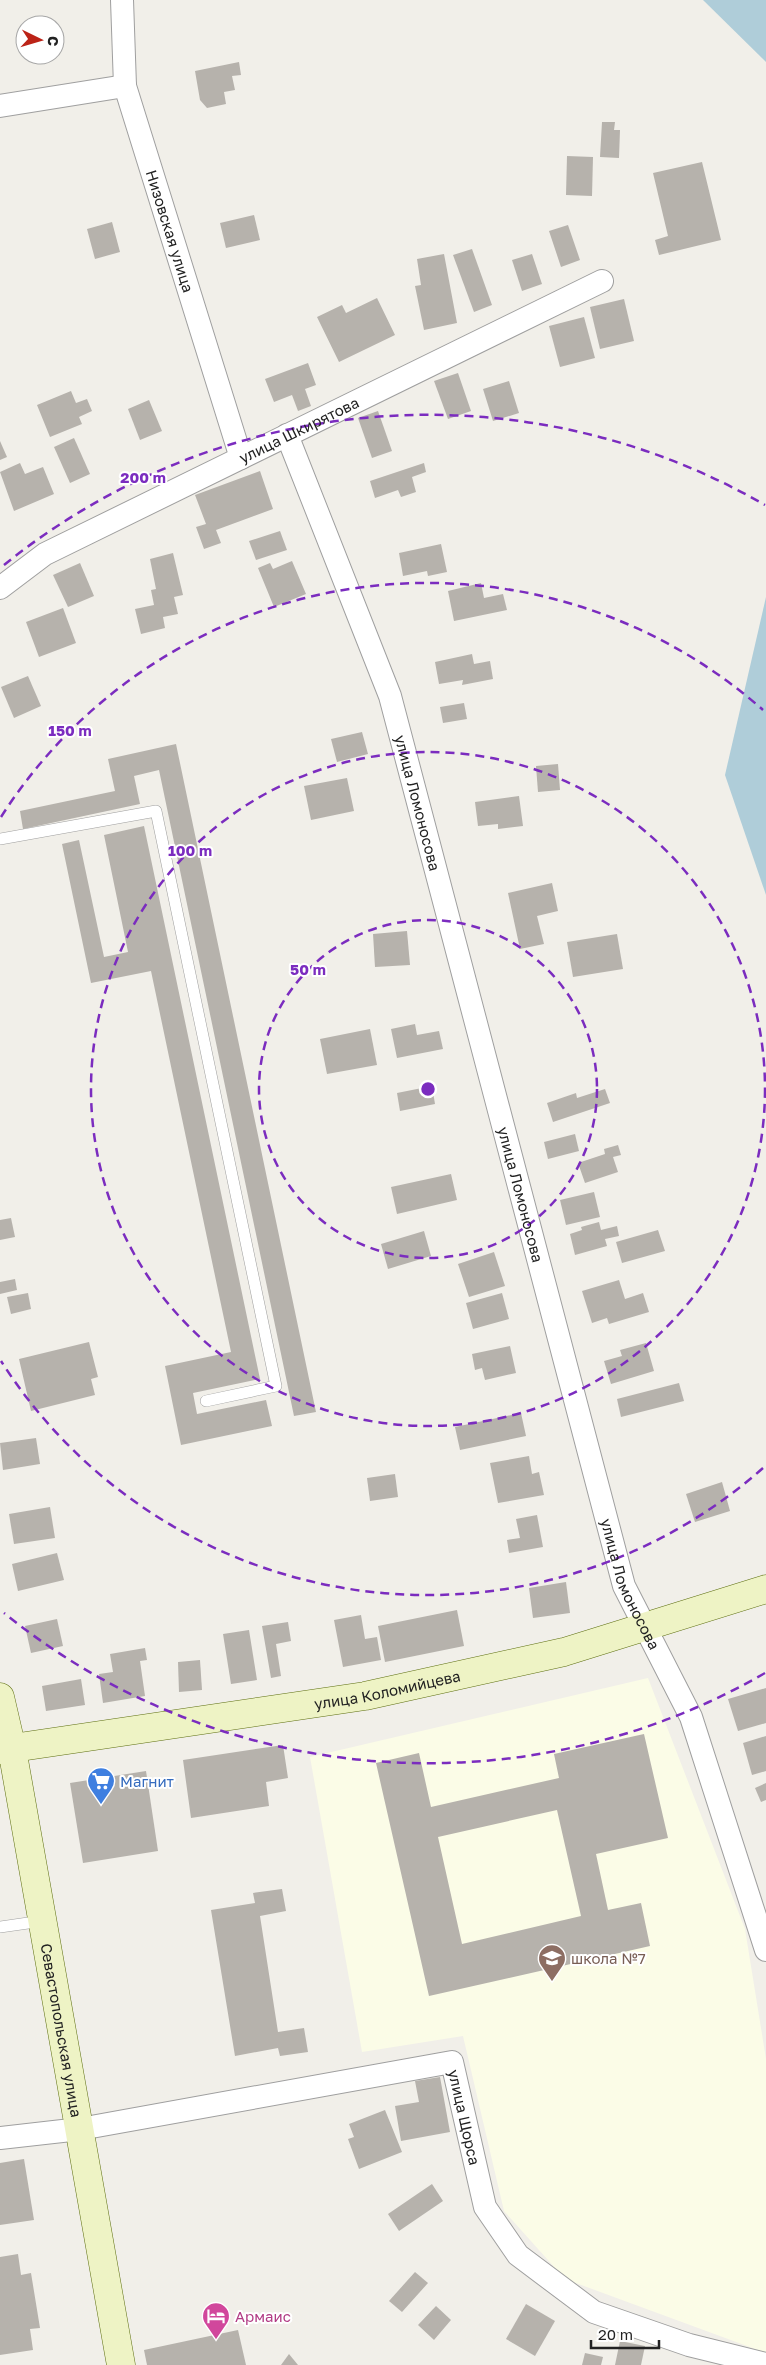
<svg xmlns="http://www.w3.org/2000/svg" width="766" height="2365" viewBox="0 0 766 2365" font-family="'Golos Text',sans-serif">
<style>
.education{fill:#fbfce7}
.water{fill:#afcdd9}
.building{fill:#b6b2ac;fill-rule:evenodd}
.lines{fill:none;stroke-linecap:round;stroke-linejoin:round}
.lane-casing{stroke:#9f9f9f;stroke-width:12}
.street-casing{stroke:#9f9f9f;stroke-width:24}
.secondary-casing{stroke:#5e6f12;stroke-width:29}
.lane{stroke:#fff;stroke-width:11}
.street{stroke:#fff;stroke-width:22}
.secondary{stroke:#eef3c5;stroke-width:28}
.ring{fill:none;stroke:#7b2cbf;stroke-width:2.5;stroke-dasharray:9 6}
.labels{text-anchor:middle;dominant-baseline:central;stroke-width:4;stroke-linejoin:round;paint-order:stroke}
.street-label{font-size:15px;fill:#222;stroke:#fff}
.shop-label{font-size:15px;fill:#366cbe;stroke:#fff;text-anchor:start}
.education-label{font-size:15px;fill:#785e54;stroke:#fff;text-anchor:start}
.hotel-label{font-size:15px;fill:#b23c85;stroke:#fff;text-anchor:start}
.centre{fill:#7b2cbf;stroke:#fff;stroke-width:2.5}
.ring-label{font-size:15px;text-anchor:middle;font-weight:bold;fill:#7b2cbf;stroke:#fff;stroke-width:4;stroke-linejoin:round;paint-order:stroke}
</style>
<rect width="100%" height="100%" fill="#f1efe9"/>
<polygon class="education" points="648,1678 745,1929 766,2059 766,2353 565,2279 504,2211 463,2036 362,2052 310,1757"/>
<g class="water">
<polygon points="703,0 766,0 766,62"/>
<polygon points="766,597 766,895 725,775"/>
</g>
<g class="building">
<polygon points="239,62 241,75 232,76 235,90 224,92 226,104 207,108 200,100 195,71"/>
<polygon points="602,122 615,122 614,130 620,130 619,158 600,157"/>
<polygon points="567,156 593,157 592,196 566,195"/>
<polygon points="702,162 721,240 659,255 655,240 668,236 653,173"/>
<polygon points="254,215 260,240 226,248 220,223"/>
<polygon points="112,222 120,252 95,259 87,229"/>
<polygon points="568,225 580,260 561,267 549,231"/>
<polygon points="472,249 492,305 474,312 453,255"/>
<polygon points="444,254 457,323 424,330 415,286 421,285 417,259"/>
<polygon points="532,254 542,284 522,291 512,260"/>
<polygon points="377,298 395,335 339,362 317,317 342,305 346,313"/>
<polygon points="624,299 634,341 600,349 590,307"/>
<polygon points="584,317 595,358 560,367 549,326"/>
<polygon points="308,363 316,385 305,389 311,406 298,411 292,395 274,402 265,379"/>
<polygon points="458,373 471,411 448,419 434,381"/>
<polygon points="509,381 519,413 493,421 483,389"/>
<polygon points="71,391 76,403 87,399 92,411 79,417 82,424 50,437 37,405"/>
<polygon points="149,400 162,431 140,440 128,409"/>
<polygon points="378,411 392,451 372,458 358,418"/>
<polygon points="74,438 90,474 70,483 54,447"/>
<polygon points="0,441 7,457 0,460"/>
<polygon points="20,463 25,474 43,467 54,494 14,511 0,472"/>
<polygon points="424,463 426,472 412,477 416,492 401,497 398,490 375,498 370,481"/>
<polygon points="260,471 273,509 216,530 221,543 204,549 196,527 206,524 195,495"/>
<polygon points="280,531 287,550 256,560 249,541"/>
<polygon points="441,544 447,572 428,576 427,571 403,576 399,553"/>
<polygon points="173,553 183,595 174,597 178,614 163,617 165,628 141,634 135,609 154,605 151,590 156,589 150,559"/>
<polygon points="292,561 306,594 274,607 258,568 270,563 273,569"/>
<polygon points="80,563 94,596 68,607 53,575"/>
<polygon points="481,583 484,598 503,594 507,610 454,621 448,591"/>
<polygon points="63,608 76,643 39,657 26,622"/>
<polygon points="472,654 474,664 490,661 493,679 462,685 463,680 439,684 435,662"/>
<polygon points="28,676 41,706 14,718 1,687"/>
<polygon points="464,703 467,719 443,723 440,707"/>
<polygon points="362,732 368,754 337,762 331,739"/>
<polygon points="176,744 316,1412 294,1416 159,770 134,776 140,804 23,829 20,811 115,791 108,759"/>
<polygon points="558,764 560,790 538,792 536,766"/>
<polygon points="347,778 354,811 311,820 304,786"/>
<polygon points="519,796 523,826 498,829 498,824 478,826 475,802"/>
<polygon points="144,826 260,1379 193,1393 197,1414 266,1400 272,1426 181,1445 165,1366 231,1352 151,971 91,983 62,844 79,840 104,957 128,952 104,835"/>
<polygon points="552,883 558,911 537,916 544,944 520,949 508,893"/>
<polygon points="407,931 410,965 375,967 373,934"/>
<polygon points="617,934 623,969 573,977 567,942"/>
<polygon points="415,1024 417,1035 439,1031 443,1049 397,1058 391,1029"/>
<polygon points="370,1029 377,1065 327,1074 320,1039"/>
<polygon points="432,1086 435,1104 400,1111 397,1093"/>
<polygon points="605,1089 610,1103 553,1122 547,1103 576,1093 577,1098"/>
<polygon points="575,1134 579,1151 548,1159 544,1142"/>
<polygon points="618,1145 621,1155 613,1157 618,1172 585,1183 578,1163 605,1154 604,1149"/>
<polygon points="451,1174 457,1200 397,1214 391,1187"/>
<polygon points="594,1192 600,1217 566,1225 560,1200"/>
<polygon points="11,1218 15,1237 0,1240 0,1220"/>
<polygon points="599,1222 601,1230 617,1226 619,1236 605,1239 607,1246 575,1255 570,1234 582,1230 581,1227"/>
<polygon points="658,1230 665,1251 622,1263 616,1242"/>
<polygon points="424,1231 431,1256 388,1269 381,1244"/>
<polygon points="494,1252 505,1286 469,1297 458,1264"/>
<polygon points="15,1279 17,1290 0,1294 0,1282"/>
<polygon points="619,1280 625,1299 643,1293 649,1312 609,1324 607,1318 592,1323 582,1291"/>
<polygon points="28,1293 31,1309 11,1314 7,1297"/>
<polygon points="502,1293 509,1319 473,1329 466,1303"/>
<polygon points="89,1342 98,1377 91,1379 95,1395 31,1411 19,1359"/>
<polygon points="646,1343 654,1371 611,1384 604,1361 622,1356 620,1350"/>
<polygon points="510,1346 516,1373 485,1380 482,1368 475,1370 472,1354"/>
<polygon points="679,1383 684,1401 621,1417 617,1399"/>
<polygon points="521,1413 526,1436 460,1450 455,1427"/>
<polygon points="36,1438 40,1464 3,1470 0,1443"/>
<polygon points="529,1456 532,1474 539,1472 544,1495 498,1503 490,1463"/>
<polygon points="395,1474 398,1497 370,1501 367,1478"/>
<polygon points="722,1482 730,1511 695,1522 686,1494"/>
<polygon points="50,1507 55,1538 14,1544 9,1514"/>
<polygon points="537,1515 543,1547 509,1553 507,1540 520,1538 516,1519"/>
<polygon points="57,1553 64,1580 18,1591 12,1564"/>
<polygon points="566,1582 570,1613 533,1618 529,1588"/>
<polygon points="457,1610 464,1646 385,1662 378,1626"/>
<polygon points="361,1615 365,1639 377,1637 381,1660 343,1667 334,1620"/>
<polygon points="57,1619 63,1646 31,1653 25,1626"/>
<polygon points="288,1622 291,1641 276,1644 281,1676 271,1678 262,1626"/>
<polygon points="249,1630 257,1680 231,1684 223,1634"/>
<polygon points="145,1648 147,1660 140,1661 145,1696 103,1703 99,1674 113,1672 110,1654"/>
<polygon points="200,1660 202,1690 179,1692 178,1662"/>
<polygon points="81,1679 85,1705 46,1711 42,1686"/>
<polygon points="766,1688 766,1723 738,1731 728,1699"/>
<path d="M644 1734 668 1838 596 1854 608 1910 641 1903 650 1946 429 1996 376 1763 419 1753 431 1807 559 1778 554 1754ZM557 1810 581 1916 462 1944 438 1837Z"/>
<polygon points="766,1736 766,1771 752,1775 743,1743"/>
<polygon points="283,1745 288,1778 266,1782 269,1806 191,1818 183,1760"/>
<polygon points="146,1771 158,1851 83,1863 70,1783"/>
<polygon points="766,1783 766,1800 761,1802 755,1788"/>
<polygon points="282,1889 286,1911 260,1916 278,2032 304,2028 308,2052 280,2056 278,2048 235,2056 211,1910 255,1903 253,1893"/>
<polygon points="440,2077 450,2132 401,2141 395,2106 419,2102 415,2081"/>
<polygon points="385,2110 402,2152 359,2169 348,2139 354,2137 349,2124"/>
<polygon points="24,2159 34,2220 0,2225 0,2163"/>
<polygon points="432,2184 443,2201 399,2231 388,2214"/>
<polygon points="18,2254 21,2275 31,2273 40,2328 30,2329 33,2350 0,2355 0,2257"/>
<polygon points="415,2272 428,2283 402,2312 389,2301"/>
<polygon points="526,2304 555,2321 535,2356 506,2339"/>
<polygon points="436,2306 451,2320 434,2340 418,2325"/>
<polygon points="238,2330 246,2365 147,2365 144,2350"/>
<polygon points="620,2341 645,2346 641,2365 615,2365"/>
<polygon points="585,2353 603,2357 601,2365 582,2365"/>
<polygon points="289,2354 298,2365 281,2365"/>
</g>
<g class="lines">
<g class="lane-casing">
<g id="lane">
<polyline points="0,839 156,811 276,1386 206,1401"/>
<polyline points="0,1927 42,1921"/>
</g>
</g>
<g class="street-casing">
<g id="street">
<path id="s1" d="M122 0 125 86 241 458"/>
<polyline points="0,106 125,86"/>
<path id="s2" d="M287 435 390 696 624 1586 691 1717 766 1950"/>
<path id="s3" d="M0 588 45 554 602 281"/>
<path id="s4" d="M0 2138 80 2129 452 2062 485 2207 518 2255 594 2312 689 2345 766 2364"/>
</g>
</g>
<g class="secondary-casing">
<g id="secondary">
<path id="s5" d="M0 1697 12 1749 121 2365"/>
<path id="s6" d="M0 1750 365 1696 564 1652 766 1589"/>
</g>
</g>
<use href="#lane" class="lane"/>
<use href="#street" class="street"/>
<use href="#secondary" class="secondary"/>
</g>
<g class="ring">
<circle cx="428" cy="1089" r="169"/>
<circle cx="428" cy="1089" r="337"/>
<path d="M763 1468A506 506 0 0 1 1 1361M1 817A506 506 0 0 1 763 710"/>
<path d="M765 1673A674 674 0 0 1 4 1613M4 565A674 674 0 0 1 765 505"/>
</g>
<defs>
<g id="supermarket-pin" transform="scale(1.4375)"><path d="M0 17L-7.5 6A9.5 9.5 0 1 1 7.5 6Z" fill="#3f7fe0" stroke="#fff"/><path d="M-6-5.5h2.5l.6 2H6L4.5 2H-2.5L-4.4-4H-6ZM-1.5 3.2a1.3 1.3 0 1 0 .1 0ZM3 3.2a1.3 1.3 0 1 0 .1 0Z" fill="#fff"/></g>
<g id="school-pin" transform="scale(1.4375)"><path d="M0 17L-7.5 6A9.5 9.5 0 1 1 7.5 6Z" fill="#8d6e63" stroke="#fff"/><path d="M0-5L7-2L0 1L-7-2ZM-4 1L0 2.5L4 1V4Q0 6-4 4Z" fill="#fff"/></g>
<g id="hotel-pin" transform="scale(1.4375)"><path d="M0 17L-7.5 6A9.5 9.5 0 1 1 7.5 6Z" fill="#d1479c" stroke="#fff"/><path d="M-6-4.5h1.5V1H6V5H4.5V3h-9V5H-6ZM-4 0a1.8 1.8 0 1 1 3.6 0ZM.5 0V-2.5h3Q6-2.5 6 0Z" fill="#fff"/></g>
</defs>
<g fill-rule="evenodd">
<use href="#supermarket-pin" x="101" y="1781"/>
<use href="#school-pin" x="552" y="1958"/>
<use href="#hotel-pin" x="216" y="2316"/>
</g>
<g class="labels">
<g class="street-label">
<text stroke="none"><textPath href="#s1" startOffset="238">Низовская улица</textPath></text>
<text stroke="none"><textPath href="#s3" startOffset="339">улица Шкирятова</textPath></text>
<text stroke="none"><textPath href="#s2" startOffset="391">улица Ломоносова</textPath></text>
<text stroke="none"><textPath href="#s2" startOffset="796">улица Ломоносова</textPath></text>
<text stroke="none"><textPath href="#s2" startOffset="1201">улица Ломоносова</textPath></text>
<text stroke="none"><textPath href="#s6" startOffset="392">улица Коломийцева</textPath></text>
<text stroke="none"><textPath href="#s5" startOffset="339">Севастопольская улица</textPath></text>
<text stroke="none"><textPath href="#s4" startOffset="515">улица Щорса</textPath></text>
</g>
<g class="shop-label">
<text x="120" y="1781">Магнит</text>
</g>
<g class="education-label">
<text x="571" y="1958">школа №7</text>
</g>
<g class="hotel-label">
<text x="235" y="2316">Армаис</text>
</g>
</g>
<circle cx="428" cy="1089" r="8" class="centre"/>
<g class="ring-label">
<text x="143" y="483">200 m</text>
<text x="70" y="736">150 m</text>
<text x="190" y="856">100 m</text>
<text x="308" y="975">50 m</text>
</g>
<g transform="translate(40 40) rotate(95)"><circle r="24" fill="#ffffff" stroke="#a7a7a7"/>
<path d="M0-4L9 19L0 12L-9 19Z" fill="#bc2317"/>
<text y="-8" font-size="14" font-weight="bold" text-anchor="middle" fill="#222222">С</text>
</g>
<path d="M591 2340v8h68v-8" fill="none" stroke="#222222" stroke-width="2.5"/>
<text x="598" y="2340" font-size="15" fill="#222222" stroke="#ffffff" stroke-width="4" paint-order="stroke">20 m</text>
</svg>
